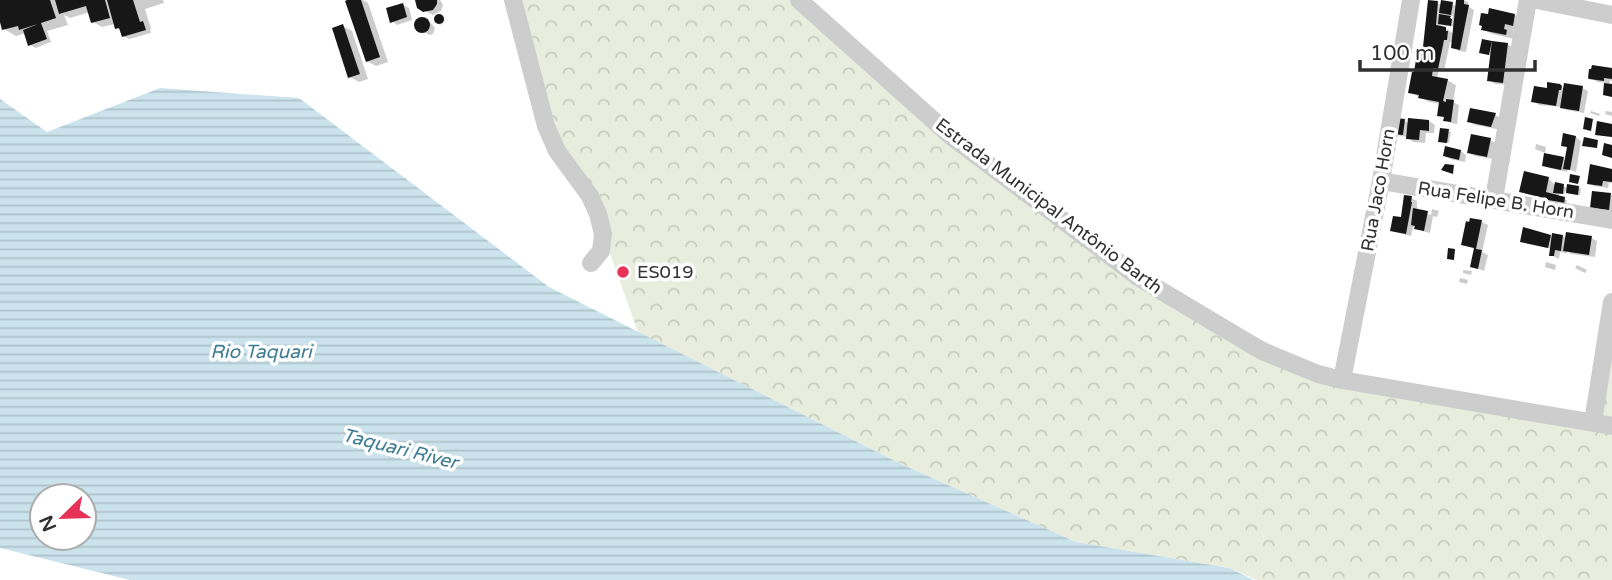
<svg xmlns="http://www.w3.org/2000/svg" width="1612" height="580" viewBox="0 0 1612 580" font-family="'Varela Round',sans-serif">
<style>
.forest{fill:url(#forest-crowns)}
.water{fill:url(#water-rules);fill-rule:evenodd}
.shadow{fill:#0003;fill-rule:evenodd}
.building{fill:#171717}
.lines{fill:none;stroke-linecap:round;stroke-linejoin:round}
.minor{stroke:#cdcdcd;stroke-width:18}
.poi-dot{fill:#e63257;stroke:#fff;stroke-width:2.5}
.labels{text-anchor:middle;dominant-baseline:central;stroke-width:7;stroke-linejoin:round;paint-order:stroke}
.street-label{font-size:18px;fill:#303030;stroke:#fff}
.poi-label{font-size:18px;fill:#303030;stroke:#fff;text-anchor:start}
.water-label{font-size:19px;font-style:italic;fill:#3d7c92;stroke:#fff}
</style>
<defs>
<pattern id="forest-crowns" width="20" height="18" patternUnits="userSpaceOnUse" patternTransform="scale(1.75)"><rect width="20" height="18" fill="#e8edde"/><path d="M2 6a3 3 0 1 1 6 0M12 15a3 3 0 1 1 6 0" fill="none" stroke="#c7ccbf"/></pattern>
<pattern id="water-rules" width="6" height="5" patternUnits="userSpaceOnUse" patternTransform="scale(1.75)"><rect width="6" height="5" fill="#cae3ec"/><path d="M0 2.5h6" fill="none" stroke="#aec3cb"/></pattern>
</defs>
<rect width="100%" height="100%" fill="#fff"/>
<polygon class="forest" points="513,0 799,0 952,137 1138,277 1342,380 1592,422 1612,302 1612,580 1257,580 1229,568 1076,542 901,464 638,332 603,234 557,151"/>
<path class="water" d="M160 88 299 98 549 287 901 464 1076 542 1229 568 1254 580H130L0 548V99L47 132ZM42 496H84V538H42Z"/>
<g class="shadow">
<polygon points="0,0 163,0 164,3 145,9 151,29 150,29 151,33 129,39 123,36 122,31 117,28 115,24 102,27 93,22 90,12 70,18 64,15 68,25 47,31 51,42 36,48 30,45 26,33 16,36 4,29 3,25 0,24"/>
<polygon points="352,0 363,0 368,3 388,62 376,66 367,61"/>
<polygon points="418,0 440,0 443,5 441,11 433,15 418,7"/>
<path d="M1458 0H1464L1468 2 1469 7 1474 10 1466 52 1459 51 1453 47V42H1450L1444 71 1439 70 1437 78 1447 80 1456 85 1453 102 1459 105 1457 124 1451 123 1445 120 1446 117 1441 104 1429 102 1410 92 1424 50 1430 1 1442 5 1452 4 1457 7ZM1449 16H1453L1450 26 1455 27 1454 34 1439 24 1447 26Z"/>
<polygon points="403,5 409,8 412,20 397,25 392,21"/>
<polygon points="1515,15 1524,21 1522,30 1514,28 1513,35 1516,37 1515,39 1492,34 1483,29 1484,26"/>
<circle cx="440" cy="20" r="4.5"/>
<polygon points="421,19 431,23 435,28 433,34 430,35 419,30 416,27 416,23"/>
<polygon points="343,26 352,31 368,79 359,82 350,77"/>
<polygon points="1491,43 1507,44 1513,48 1509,85 1495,84 1489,80 1492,55 1483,54"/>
<polygon points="1612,69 1612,81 1610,80 1609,86 1612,86 1612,96 1604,94 1606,83 1597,82 1590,77"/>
<polygon points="1559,86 1564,89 1582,88 1588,91 1584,113 1567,110 1562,107 1539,105 1533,101"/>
<polygon points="1591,111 1600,114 1599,116 1590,113"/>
<polygon points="1606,111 1612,112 1612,116 1605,114"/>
<polygon points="1495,115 1501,118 1497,129 1475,125 1469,121"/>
<polygon points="1404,121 1409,123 1429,121 1435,125 1434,133 1426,133 1425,143 1413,142 1408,137 1400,136 1395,133"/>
<polygon points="1448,131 1451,132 1449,143 1442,142"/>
<polygon points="1576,137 1581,141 1576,172 1568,169 1567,172 1549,168 1544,165 1563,159 1567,161 1569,148 1563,145"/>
<polygon points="1490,140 1496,143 1493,159 1475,156 1469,152"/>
<polygon points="1536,144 1546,147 1545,153 1535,149"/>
<polygon points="1446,148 1461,151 1466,155 1465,162 1450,159 1444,155"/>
<polygon points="1612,170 1612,183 1609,183 1608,188 1594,186 1588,183"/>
<polygon points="1526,173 1549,179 1554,184 1568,188 1579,187 1581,189 1580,195 1570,194 1565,191 1565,194 1559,193 1559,197 1567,200 1566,205 1527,194 1521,191"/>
<polygon points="1611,195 1612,195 1612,212 1597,210"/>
<polygon points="1411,198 1417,201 1417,211 1431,215 1432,209 1439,211 1437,217 1433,216 1430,233 1422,231 1413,227 1411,236 1398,233 1392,230 1402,219"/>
<polygon points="1471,220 1482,222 1488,225 1482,252 1488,255 1484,271 1472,266 1475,249 1463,244"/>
<polygon points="1545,234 1553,238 1563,236 1567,238 1591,238 1597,241 1595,257 1571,254 1567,251 1567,253 1560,252 1559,259 1551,255 1552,249 1527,244 1522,241"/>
<polygon points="1546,262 1556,265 1555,270 1545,267"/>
<polygon points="1577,265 1587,270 1585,273 1575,268"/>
<polygon points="1463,270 1472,271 1471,275 1463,273"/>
<polygon points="1460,278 1468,280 1467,284 1459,282"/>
</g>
<g class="building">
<polygon points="0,0 50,0 56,18 41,23 47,39 28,46 23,30 38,24 19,30 18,26 2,30 0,22"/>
<polygon points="55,0 105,0 110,18 91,23 86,6 59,14"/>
<polygon points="107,0 133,0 140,22 143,21 146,30 122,37 119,28 115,29"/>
<polygon points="347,0 361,0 380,57 366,62 345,1"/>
<polygon points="415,0 437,0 437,4 433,10 423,12 417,8"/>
<polygon points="1428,0 1438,1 1436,25 1446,27 1446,31 1448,31 1447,40 1444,40 1442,50 1438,69 1433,68 1432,76 1448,79 1443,101 1446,102 1446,99 1454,100 1451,122 1443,121 1444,117 1437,116 1439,102 1418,98 1419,95 1408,93 1412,72 1414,72 1418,47 1432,49 1423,47"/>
<polygon points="1441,0 1453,2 1451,15 1439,13"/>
<polygon points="1456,0 1464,0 1464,4 1469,5 1460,50 1451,48"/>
<polygon points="403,3 407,17 390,23 386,8"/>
<polygon points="1489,8 1515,14 1513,26 1505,24 1504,29 1507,30 1506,35 1481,30 1482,26 1479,25 1481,13 1488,14"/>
<circle cx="439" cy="19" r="5"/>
<polygon points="1439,14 1451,16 1450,18 1452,19 1451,26 1438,24"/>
<circle cx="422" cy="25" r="8"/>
<polygon points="343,24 360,74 348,78 332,28"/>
<polygon points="1482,39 1492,41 1489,55 1479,53"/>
<polygon points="1492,41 1508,43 1503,83 1487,81"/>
<polygon points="1592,65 1612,68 1612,79 1604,78 1604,81 1589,79 1588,78 1589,69 1591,69"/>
<polygon points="1547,82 1560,84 1562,86 1561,90 1559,90 1556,106 1531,102 1534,86 1547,88"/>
<polygon points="1564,83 1583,86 1579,111 1560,108"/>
<polygon points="1604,83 1612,84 1612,97 1603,95"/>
<polygon points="1470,108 1496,113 1491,127 1467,122"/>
<polygon points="1585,117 1593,119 1591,131 1583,129"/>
<polygon points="1395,118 1405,119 1403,135 1393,134"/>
<polygon points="1408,118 1429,120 1429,131 1420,130 1419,140 1406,139"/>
<polygon points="1597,121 1612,124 1612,137 1595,135"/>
<polygon points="1440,128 1449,129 1447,143 1438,142"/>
<polygon points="1563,133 1576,136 1570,170 1563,169 1567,147 1561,146"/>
<polygon points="1471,134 1491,138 1487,157 1467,153"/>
<polygon points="1584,137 1598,140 1597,148 1582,146"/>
<polygon points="1604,143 1612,145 1612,158 1602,155"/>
<polygon points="1445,146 1461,150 1459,160 1443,156"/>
<polygon points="1544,153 1564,157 1561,170 1542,166"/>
<polygon points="1445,164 1454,165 1453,174 1441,170"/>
<polygon points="1590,164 1612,169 1612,182 1603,181 1602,186 1587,184"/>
<polygon points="1524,171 1549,177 1546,192 1565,197 1564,205 1544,203 1545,198 1519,192"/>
<polygon points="1570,174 1580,176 1578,184 1569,182"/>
<polygon points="1555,182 1564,184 1563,194 1553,193"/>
<polygon points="1567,184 1579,186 1578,195 1566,193"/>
<polygon points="1592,191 1611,193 1609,210 1590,208"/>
<polygon points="1404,195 1412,196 1411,202 1412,202 1406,234 1390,231 1393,216 1401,217"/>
<polygon points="1413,208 1428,211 1424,231 1414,229 1415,226 1411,225"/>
<polygon points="1470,218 1482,220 1476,249 1482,250 1478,269 1470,267 1474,248 1461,245 1466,221 1469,222"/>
<polygon points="1523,227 1551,235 1548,248 1520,242"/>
<polygon points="1566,232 1592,236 1589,255 1563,251"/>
<polygon points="1552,233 1563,235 1561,251 1555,250 1554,256 1549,256"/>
<polygon points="1448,248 1455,249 1454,260 1447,259"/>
</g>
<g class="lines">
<g class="minor">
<polyline points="513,0 546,126 557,151 590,196 598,214 603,234 601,251 591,263"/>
<polyline points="799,0 952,137 1138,277 1262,351 1318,374 1342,380 1612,426"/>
<polyline points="1537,0 1612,15"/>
<polyline points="1381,181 1612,220"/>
<polyline points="1494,199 1528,0"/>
<polyline points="1342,380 1381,181 1411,0"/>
<polyline points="1593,422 1612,302"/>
</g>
</g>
<circle class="poi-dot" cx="623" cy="272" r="7"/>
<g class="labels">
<g class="street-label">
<text transform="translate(1378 190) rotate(-80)">Rua Jaco Horn</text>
<text transform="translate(1496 200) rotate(9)">Rua Felipe B. Horn</text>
<text transform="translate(1049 206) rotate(37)">Estrada Municipal Antônio Barth</text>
</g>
<g class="poi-label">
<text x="637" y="272">ES019</text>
</g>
<g class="water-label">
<text x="261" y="352">Rio Taquari</text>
<text transform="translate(400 449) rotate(14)">Taquari River</text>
</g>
</g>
<g transform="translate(63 517) rotate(247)"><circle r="33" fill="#ffffff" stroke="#acacac" stroke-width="2"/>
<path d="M0-5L12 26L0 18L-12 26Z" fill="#e63257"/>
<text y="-10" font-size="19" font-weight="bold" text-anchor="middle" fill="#303030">N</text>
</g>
<path d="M1360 60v10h175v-10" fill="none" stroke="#303030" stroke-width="3.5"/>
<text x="1370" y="60" font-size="21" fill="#303030" stroke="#ffffff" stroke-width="5" paint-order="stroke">100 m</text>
</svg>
